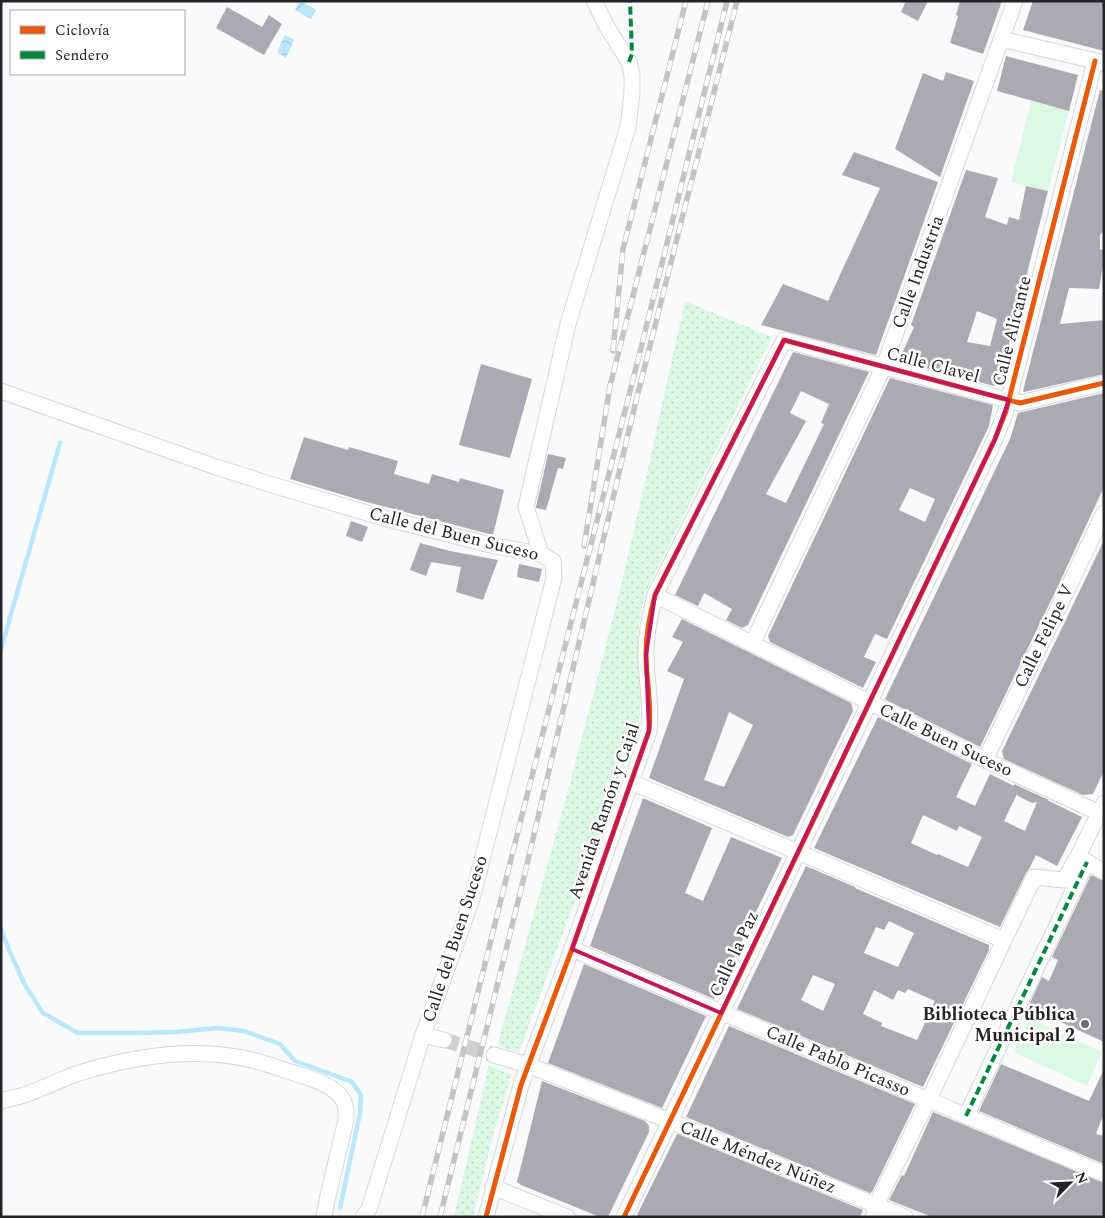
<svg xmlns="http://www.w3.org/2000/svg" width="1105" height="1218" viewBox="0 0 1105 1218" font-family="Spectral,serif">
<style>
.grass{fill:url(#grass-dots)}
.garden{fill:#dcf8e3}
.water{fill:url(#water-waves)}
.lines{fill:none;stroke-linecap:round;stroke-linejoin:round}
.stream{stroke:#bae7fc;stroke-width:4.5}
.building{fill:#aca9b2;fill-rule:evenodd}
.minor-tunnel{stroke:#cdcfd1;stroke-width:15;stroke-dasharray:15 8;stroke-linecap:butt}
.minor-casing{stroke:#d6d7da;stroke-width:17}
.minor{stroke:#fefeff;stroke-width:15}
.rail-casing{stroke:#c4c4c5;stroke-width:5.5}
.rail{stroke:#fff;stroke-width:4;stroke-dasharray:11;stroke-linecap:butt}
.quiet{stroke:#00873e;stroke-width:4;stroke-dasharray:8 4;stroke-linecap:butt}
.cycleway-casing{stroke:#fff;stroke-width:8}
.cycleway{stroke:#e8590c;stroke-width:5}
.marked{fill:none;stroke:#c2185b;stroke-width:4;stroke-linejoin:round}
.poi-dot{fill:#6e6f72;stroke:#fff;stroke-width:2}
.labels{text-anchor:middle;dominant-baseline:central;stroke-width:5;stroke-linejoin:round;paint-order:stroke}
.street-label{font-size:18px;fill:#232427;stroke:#fff}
.poi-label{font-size:18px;font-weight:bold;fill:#232427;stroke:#fff;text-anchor:end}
</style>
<defs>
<pattern id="grass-dots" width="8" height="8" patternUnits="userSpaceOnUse" patternTransform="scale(1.25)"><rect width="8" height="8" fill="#dcf8e3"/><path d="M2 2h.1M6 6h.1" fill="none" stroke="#bcd4c3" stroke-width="1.8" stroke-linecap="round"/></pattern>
<pattern id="water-waves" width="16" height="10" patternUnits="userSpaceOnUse" patternTransform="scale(1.25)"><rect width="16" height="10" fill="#bae7fc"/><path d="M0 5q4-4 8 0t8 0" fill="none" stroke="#a0c6d8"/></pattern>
</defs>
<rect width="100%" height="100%" fill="#f8fafc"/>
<g class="grass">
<path d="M685 301 772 337 645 594C642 607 639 620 638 633 638 665 643 699 638 731L519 1052 497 1046C536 907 575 768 610 629 638 520 660 411 685 301Z"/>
<polygon points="489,1065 512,1075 494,1132 473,1217 454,1217"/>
</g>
<g class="garden">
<polygon points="1031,101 1069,111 1048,191 1011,182"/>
<polygon points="1029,1018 1102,1052 1087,1086 1014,1052"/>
</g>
<g class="water">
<polygon points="300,1 316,10 311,19 295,10"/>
<polygon points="285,35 294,40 286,58 277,52"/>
</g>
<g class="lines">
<g class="stream">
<polyline points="1,649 60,443"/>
<polyline points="1,929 9,950 25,985 43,1013 78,1033 136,1033 176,1032 217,1028 244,1031 280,1044 295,1061 352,1082 361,1095 360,1113 340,1208"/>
</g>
</g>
<g class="building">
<polygon points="906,1 928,1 918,21 901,12"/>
<polygon points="960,1 1002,1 983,54 950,43 958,16 956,15"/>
<polygon points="1033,1 1104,1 1104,51 1023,30"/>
<polygon points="227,7 262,27 269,15 282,24 264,55 216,28"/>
<polygon points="1006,56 1078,75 1069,111 997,91"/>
<polygon points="946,72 974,81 940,177 895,149 923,73 943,81"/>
<polygon points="1100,90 1104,91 1104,230 1100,235 1100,249 1104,250 1104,259 1099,289 1069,288 1060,324 1104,320 1104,374 1024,392 1023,391"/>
<polygon points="854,152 938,182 876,355 761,325 783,284 828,301 880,188 842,175"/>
<path d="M966 170 998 178 985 217 1007 225 1009 217 1019 220 1026 186 1048 191 999 383 994 386 899 361V360L914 327 911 325ZM977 311 997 319 990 346 967 342Z"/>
<path d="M793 352 869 372 748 625 742 628 726 620 732 609 704 593 698 606 675 595ZM801 391 829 404 821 423 824 424 786 503 766 494 806 421 790 413Z"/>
<polygon points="481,364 532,379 510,458 459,445"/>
<path d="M890 378 993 405 989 426 887 639 875 634 864 657 876 662 863 688 770 642 768 636ZM910 488 935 499 925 522 899 510Z"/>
<polygon points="1104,393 1104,487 1059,584 980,747 886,700 885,699 1010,439 1018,413"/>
<polygon points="304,437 348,450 349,447 398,461 394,474 429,484 432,474 459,482 460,478 504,490 493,535 363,501 290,479"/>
<polygon points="548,454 566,458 563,469 558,468 546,510 536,508 536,507"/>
<polygon points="351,521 368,527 362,542 346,536"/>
<polygon points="1104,540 1104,771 1093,794 1083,795 1004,759 1002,751 1060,632"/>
<polygon points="420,543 450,551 498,560 483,600 456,592 461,567 431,562 426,576 410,570"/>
<polygon points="519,564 542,569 539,582 517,577"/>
<path d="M682 619 851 703 853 711 793 835 788 837 649 778 684 679 667 671 683 642 672 637ZM729 712 753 725 724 787 704 780Z"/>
<path d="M878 717 972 764 956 797 975 806 990 774 1014 786V784L1049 800H1047L1082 817 1057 866 1036 855 1029 869 1026 873 1000 927 814 848ZM1017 794 1018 796 1032 803 1037 802 1025 831 1004 821ZM923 815 957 831 959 826 982 837 968 867 938 854 937 855 911 843Z"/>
<polygon points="643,798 712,828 685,893 703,901 731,837 782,858 714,999 590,946"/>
<path d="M806 866 855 887V888L989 945V950L923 1087 737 1009ZM889 921 914 933 898 967 864 953 876 927 884 930ZM813 975 835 984 823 1011 801 1000ZM908 989 935 1001 917 1040 881 1026 882 1023 863 1014 874 990 893 1000 898 990 905 993Z"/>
<polygon points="1091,875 1104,881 1104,1042 1028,1007 1042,977 1049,981 1058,960 1052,957"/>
<polygon points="584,964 706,1016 662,1108 548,1063"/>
<polygon points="729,1026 915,1104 872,1192 870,1193 686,1117"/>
<polygon points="1001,1064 1089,1101 1104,1069 1104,1113 1096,1134 1104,1136 1104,1164 979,1111"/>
<polygon points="542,1081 645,1121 649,1126 649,1132 608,1217 600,1217 521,1185 517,1182"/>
<polygon points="933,1112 1104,1183 1104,1217 932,1217 889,1200 902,1175 904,1176"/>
<polygon points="677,1134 678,1134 863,1210 860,1217 636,1217"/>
</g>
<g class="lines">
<polyline class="minor-tunnel" points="444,1040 494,1055"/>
<g class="minor-casing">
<g id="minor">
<polyline points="1001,39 1104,63"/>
<polyline points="1,391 216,467 279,487 384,518 495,546 541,554 553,561 554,578 472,899 423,1035 369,1209 363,1217"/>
<polyline points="541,554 526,507 568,324 628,127 632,93 632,75 629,62 607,27 594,1"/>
<polyline points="655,595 985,760 1104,815"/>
<polyline points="752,644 884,366 1015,1"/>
<polyline points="985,760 1104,513"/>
<polyline points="631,782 798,852 1003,940"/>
<polyline points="1079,857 1104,872"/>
<polyline points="572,949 1104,1174"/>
<polyline points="423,1035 444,1040"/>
<polyline points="494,1055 528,1065 670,1121 905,1217"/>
<path d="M1 1101C10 1098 19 1097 27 1094 44 1088 60 1080 76 1074 133 1056 194 1046 252 1060 268 1064 284 1070 300 1075 315 1080 336 1086 344 1102 347 1108 346 1114 346 1120L327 1200 324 1217"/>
<polyline points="966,1116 1087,862"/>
<polyline points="493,1187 567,1217"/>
<path d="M486 1217 521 1085 572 949 649 731C652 705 646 679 646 653 646 633 650 614 655 595L784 340 1020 403 1104 383"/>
<polyline points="624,1217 670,1121 995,439 1006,411 1095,61"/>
<polyline points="873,1217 881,1195 929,1099 1034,877 1064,880 1078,856 1104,803"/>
</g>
</g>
<use href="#minor" class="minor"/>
<g class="rail-casing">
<g id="rail">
<polyline points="613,351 623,249 686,1"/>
<polyline points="584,546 610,386 708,1"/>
<polyline points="422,1217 522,815 640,352 727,1"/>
<polyline points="440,1217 524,877 634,409 737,1"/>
</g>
</g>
<use href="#rail" class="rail"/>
<g class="quiet">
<polyline points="629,62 632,54 630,1"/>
<polyline points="966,1116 1087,862"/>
</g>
<g class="cycleway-casing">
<g id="cycleway">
<path d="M486 1217 521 1085 572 949 649 731C652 705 646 679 646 653 646 633 650 614 655 595L784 340 1020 403 1104 383"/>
<polyline points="624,1217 670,1121 995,439 1006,411 1095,61"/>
</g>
</g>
<use href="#cycleway" class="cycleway"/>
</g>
<path class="marked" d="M784 340 1009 400 995 439 721 1013 572 949 649 731 646 655 655 595Z"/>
<circle class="poi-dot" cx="1085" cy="1024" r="5"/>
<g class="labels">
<g class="street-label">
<text transform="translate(918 272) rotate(-70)">Calle Industria</text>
<text transform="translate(1012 331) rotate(-76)">Calle Alicante</text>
<text transform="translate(933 365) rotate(15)">Calle Clavel</text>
<text transform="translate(454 534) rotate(14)">Calle del Buen Suceso</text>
<text transform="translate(1044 636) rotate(-64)">Calle Felipe V</text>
<text transform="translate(946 740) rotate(26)">Calle Buen Suceso</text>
<text transform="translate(604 811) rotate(-71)">Avenida Ramón y Cajal</text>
<text transform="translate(455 939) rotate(-72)">Calle del Buen Suceso</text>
<text transform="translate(734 954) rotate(-65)">Calle la Paz</text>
<text transform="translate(838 1061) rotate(23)">Calle Pablo Picasso</text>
<text transform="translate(758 1157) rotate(22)">Calle Méndez Núñez</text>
</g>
<g class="poi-label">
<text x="1075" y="1014">Biblioteca Pública<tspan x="1075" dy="21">Municipal 2</tspan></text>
</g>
</g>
<rect width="1105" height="1218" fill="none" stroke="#232427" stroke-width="5"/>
<rect x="10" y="10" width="175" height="65" fill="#ffffff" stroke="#a7a7a9"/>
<rect x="20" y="26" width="25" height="8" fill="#e8590c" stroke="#a7a7a9"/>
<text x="55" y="35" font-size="15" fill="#232427">Ciclovía</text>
<rect x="20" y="51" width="25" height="8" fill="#00873e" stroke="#a7a7a9"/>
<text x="55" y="60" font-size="15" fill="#232427">Sendero</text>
<g transform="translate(1070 1183) rotate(66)" stroke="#ffffff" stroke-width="4" paint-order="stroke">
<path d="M0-4L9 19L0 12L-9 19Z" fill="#232427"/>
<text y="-8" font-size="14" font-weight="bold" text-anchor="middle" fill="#232427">N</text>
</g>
</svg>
